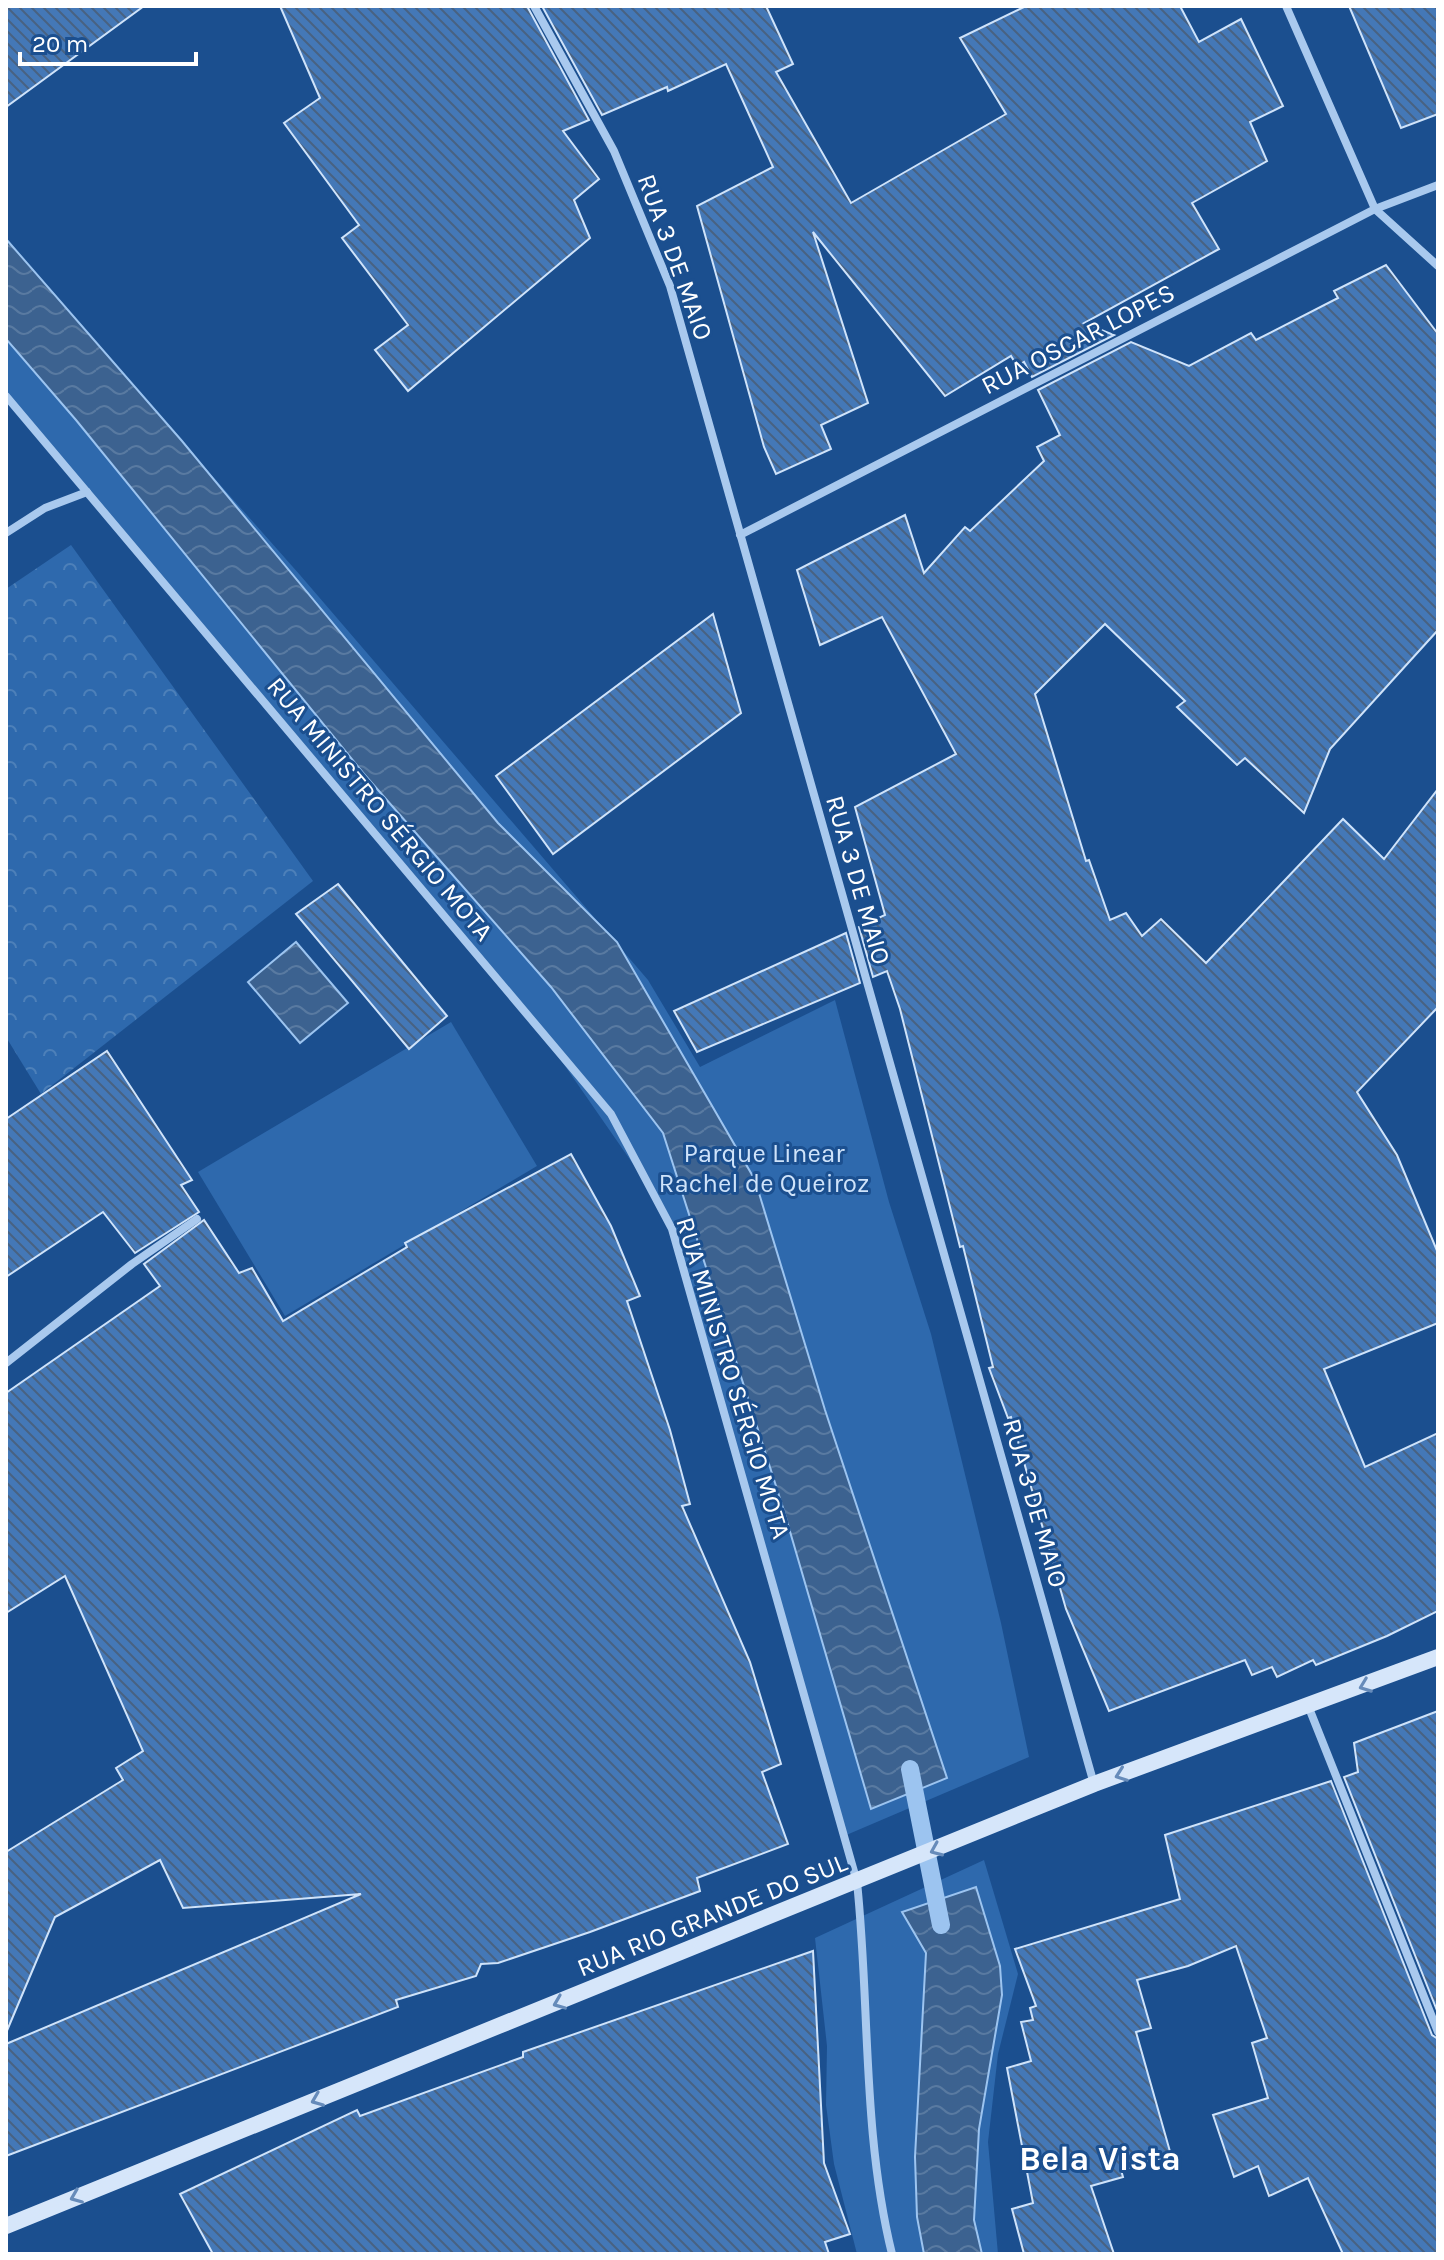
<svg xmlns="http://www.w3.org/2000/svg" width="1444" height="2260" viewBox="0 0 1444 2260" font-family="Karla,sans-serif">
<style>
.forest{fill:url(#forest-crowns)}
.park{fill:#2e69ad}
.water{fill:url(#water-waves);stroke:#9cc4f0;stroke-width:2}
.lines{fill:none;stroke-linecap:round;stroke-linejoin:round}
.stream{stroke:#9cc4f0;stroke-width:18}
.building{fill:url(#building-back-hatch);stroke:#cfe3fa;stroke-width:2}
.street{stroke:#a9c9ee;stroke-width:8}
.secondary{stroke:#d6e6fa;stroke-width:16}
.oneway{stroke:#668bba}
.labels{text-anchor:middle;dominant-baseline:central;stroke-width:6;stroke-linejoin:round;paint-order:stroke}
.street-label{font-size:26px;fill:#fff;stroke:#1b4f8f}
.park-label{font-size:26px;fill:#cfe3fa;stroke:#1b4f8f}
.district-label{font-size:34px;font-weight:bold;fill:#fff;stroke:#1b4f8f}
</style>
<defs>
<pattern id="forest-crowns" width="20" height="18" patternUnits="userSpaceOnUse" patternTransform="scale(2)"><rect width="20" height="18" fill="#2e69ad"/><path d="M2 6a3 3 0 1 1 6 0M12 15a3 3 0 1 1 6 0" fill="none" stroke="#4d80b9"/></pattern>
<pattern id="water-waves" width="16" height="10" patternUnits="userSpaceOnUse" patternTransform="scale(2)"><rect width="16" height="10" fill="#3c6290"/><path d="M0 5q4-4 8 0t8 0" fill="none" stroke="#597aa1"/></pattern>
<pattern id="building-back-hatch" width="6" height="6" patternUnits="userSpaceOnUse" patternTransform="scale(2)"><rect width="6" height="6" fill="#4478b7"/><path d="M-1 5l2 2M0 0l6 6M5-1l2 2" fill="none" stroke="#486282"/></pattern>
</defs>
<rect width="100%" height="100%" fill="#1b4f8f"/>
<polygon class="forest" points="71,545 313,881 41,1094 6,1037 6,589"/>
<g class="park">
<polygon points="6,243 300,575 648,980 700,1067 835,1000 889,1202 931,1334 1001,1623 1029,1757 844,1836 692,1299 658,1200 540,1030 6,396"/>
<polygon points="451,1022 537,1166 285,1316 198,1172"/>
<polygon points="984,1860 1018,1974 998,2054 988,2142 998,2254 857,2254 834,2164 826,2105 827,2046 815,1938"/>
</g>
<g class="water">
<polygon points="6,239 182,441 498,823 617,942 755,1180 825,1410 947,1778 871,1809 784,1511 663,1133 551,987 364,774 76,420 6,339"/>
<polygon points="296,942 348,1003 300,1043 248,982"/>
<polygon points="976,1887 1000,1966 1002,1995 979,2129 974,2220 982,2254 924,2254 917,2217 915,2157 926,1953 902,1912"/>
</g>
<g class="lines">
<polyline class="stream" points="910,1769 941,1925"/>
</g>
<g class="building">
<polygon points="6,6 144,6 6,107"/>
<polygon points="280,6 527,6 589,120 563,131 599,179 574,200 590,238 408,391 375,350 408,325 342,238 359,225 284,123 320,98"/>
<polygon points="542,6 766,6 793,64 776,72 851,203 1006,114 960,38 1026,6 1180,6 1199,42 1241,19 1283,106 1250,122 1267,161 1192,203 1219,249 1084,323 1114,335 1032,377 1024,362 1017,366 1011,356 945,396 813,232 868,403 821,425 831,449 776,474 764,447 697,206 773,167 726,64 668,91 667,87 602,115"/>
<polygon points="1349,6 1438,6 1438,114 1401,128"/>
<polygon points="1386,265 1438,334 1438,630 1330,749 1304,813 1245,758 1237,765 1177,707 1185,701 1105,624 1035,694 1086,861 1089,860 1110,920 1126,913 1142,936 1161,919 1206,963 1343,819 1384,859 1438,789 1438,1007 1357,1092 1397,1155 1438,1253 1438,1323 1324,1369 1365,1467 1438,1433 1438,1611 1387,1636 1316,1665 1313,1660 1277,1677 1272,1667 1252,1675 1245,1660 1109,1711 1066,1609 1011,1417 1008,1418 989,1368 993,1367 963,1246 960,1247 900,1009 887,971 873,977 859,927 885,915 855,807 956,754 882,617 820,645 797,570 905,515 924,573 965,527 970,531 1044,461 1037,447 1060,435 1038,390 1131,342 1189,366 1251,333 1256,340 1338,298 1334,291"/>
<polygon points="713,614 741,713 553,854 496,776"/>
<polygon points="338,884 447,1016 409,1049 296,914"/>
<polygon points="846,933 860,983 697,1052 674,1011"/>
<polygon points="107,1051 192,1180 181,1185 199,1212 135,1253 103,1212 6,1277 6,1119"/>
<polygon points="571,1154 611,1226 640,1296 627,1301 670,1430 690,1504 682,1506 750,1662 781,1764 762,1772 788,1844 697,1878 700,1891 590,1932 498,1963 481,1964 476,1976 396,2000 398,2007 6,2156 6,2044 361,1894 183,1908 160,1860 55,1917 6,2033 6,1852 123,1780 116,1768 143,1751 65,1576 6,1613 6,1393 160,1286 144,1264 204,1220 239,1273 252,1268 283,1321 407,1247 405,1243"/>
<polygon points="1438,1711 1438,2013 1344,1777 1358,1772 1354,1743"/>
<polygon points="1331,1781 1432,2035 1438,2039 1438,2254 1343,2254 1308,2178 1269,2196 1258,2166 1234,2177 1213,2115 1268,2098 1252,2043 1267,2038 1236,1946 1188,1966 1137,1980 1151,2028 1136,2032 1171,2155 1121,2170 1123,2177 1091,2186 1114,2254 1024,2254 1012,2209 1033,2203 1007,2068 1031,2061 1021,2022 1033,2020 1030,2008 1036,2006 1015,1949 1180,1899 1165,1835"/>
<polygon points="813,1951 824,2163 850,2234 825,2242 829,2254 213,2254 180,2194 357,2110 360,2116 523,2057 523,2052"/>
</g>
<g class="lines">
<g class="street">
<polyline points="534,6 614,151 670,286 1094,1784"/>
<polyline points="1286,6 1375,209 1438,266"/>
<path d="M6 396 611 1114 672 1229 857 1882C870 2006 862 2132 892 2254"/>
<polyline points="6,533 45,508 87,492"/>
<polyline points="740,535 1375,209 1438,185"/>
<polyline points="6,1363 132,1264 197,1219"/>
<polyline points="1309,1708 1438,2032"/>
</g>
<polyline class="secondary" points="6,2226 1094,1784 1438,1657"/>
</g>
<defs><path id="oneway-chevron" d="M-2-3.5L2.5 0L-2 3.5" fill="none" stroke-width="1.6" stroke-linecap="round" stroke-linejoin="round" transform="scale(2)"/></defs>
<g class="oneway">
<use href="#oneway-chevron" transform="translate(1365 1686) rotate(159)"/>
<use href="#oneway-chevron" transform="translate(1121 1775) rotate(160)"/>
<use href="#oneway-chevron" transform="translate(936 1850) rotate(157)"/>
<use href="#oneway-chevron" transform="translate(559 2003) rotate(158)"/>
<use href="#oneway-chevron" transform="translate(317 2100) rotate(158)"/>
<use href="#oneway-chevron" transform="translate(76 2197) rotate(158)"/>
</g>
<g class="labels">
<g class="street-label">
<text transform="translate(675 257) rotate(70)">RUA 3 DE MAIO</text>
<text transform="translate(1078 339) rotate(-27)">RUA OSCAR LOPES</text>
<text transform="translate(380 809) rotate(50)">RUA MINISTRO SÉRGIO MOTA</text>
<text transform="translate(858 880) rotate(74)">RUA 3 DE MAIO</text>
<text transform="translate(733 1378) rotate(73)">RUA MINISTRO SÉRGIO MOTA</text>
<text transform="translate(1035 1503) rotate(74)">RUA 3 DE MAIO</text>
<text transform="translate(712 1915) rotate(-22)">RUA RIO GRANDE DO SUL</text>
</g>
<g class="park-label">
<text x="764" y="1153">Parque Linear<tspan x="764" dy="30">Rachel de Queiroz</tspan></text>
</g>
<g class="district-label">
<text x="1100" y="2159">Bela Vista</text>
</g>
</g>
<rect width="1444" height="2260" fill="none" stroke="#ffffff" stroke-width="16"/>
<path d="M20 52v12h176v-12" fill="none" stroke="#ffffff" stroke-width="4"/>
<text x="32" y="52" font-size="24" fill="#ffffff" stroke="#1b4f8f" stroke-width="6" paint-order="stroke">20 m</text>
</svg>
